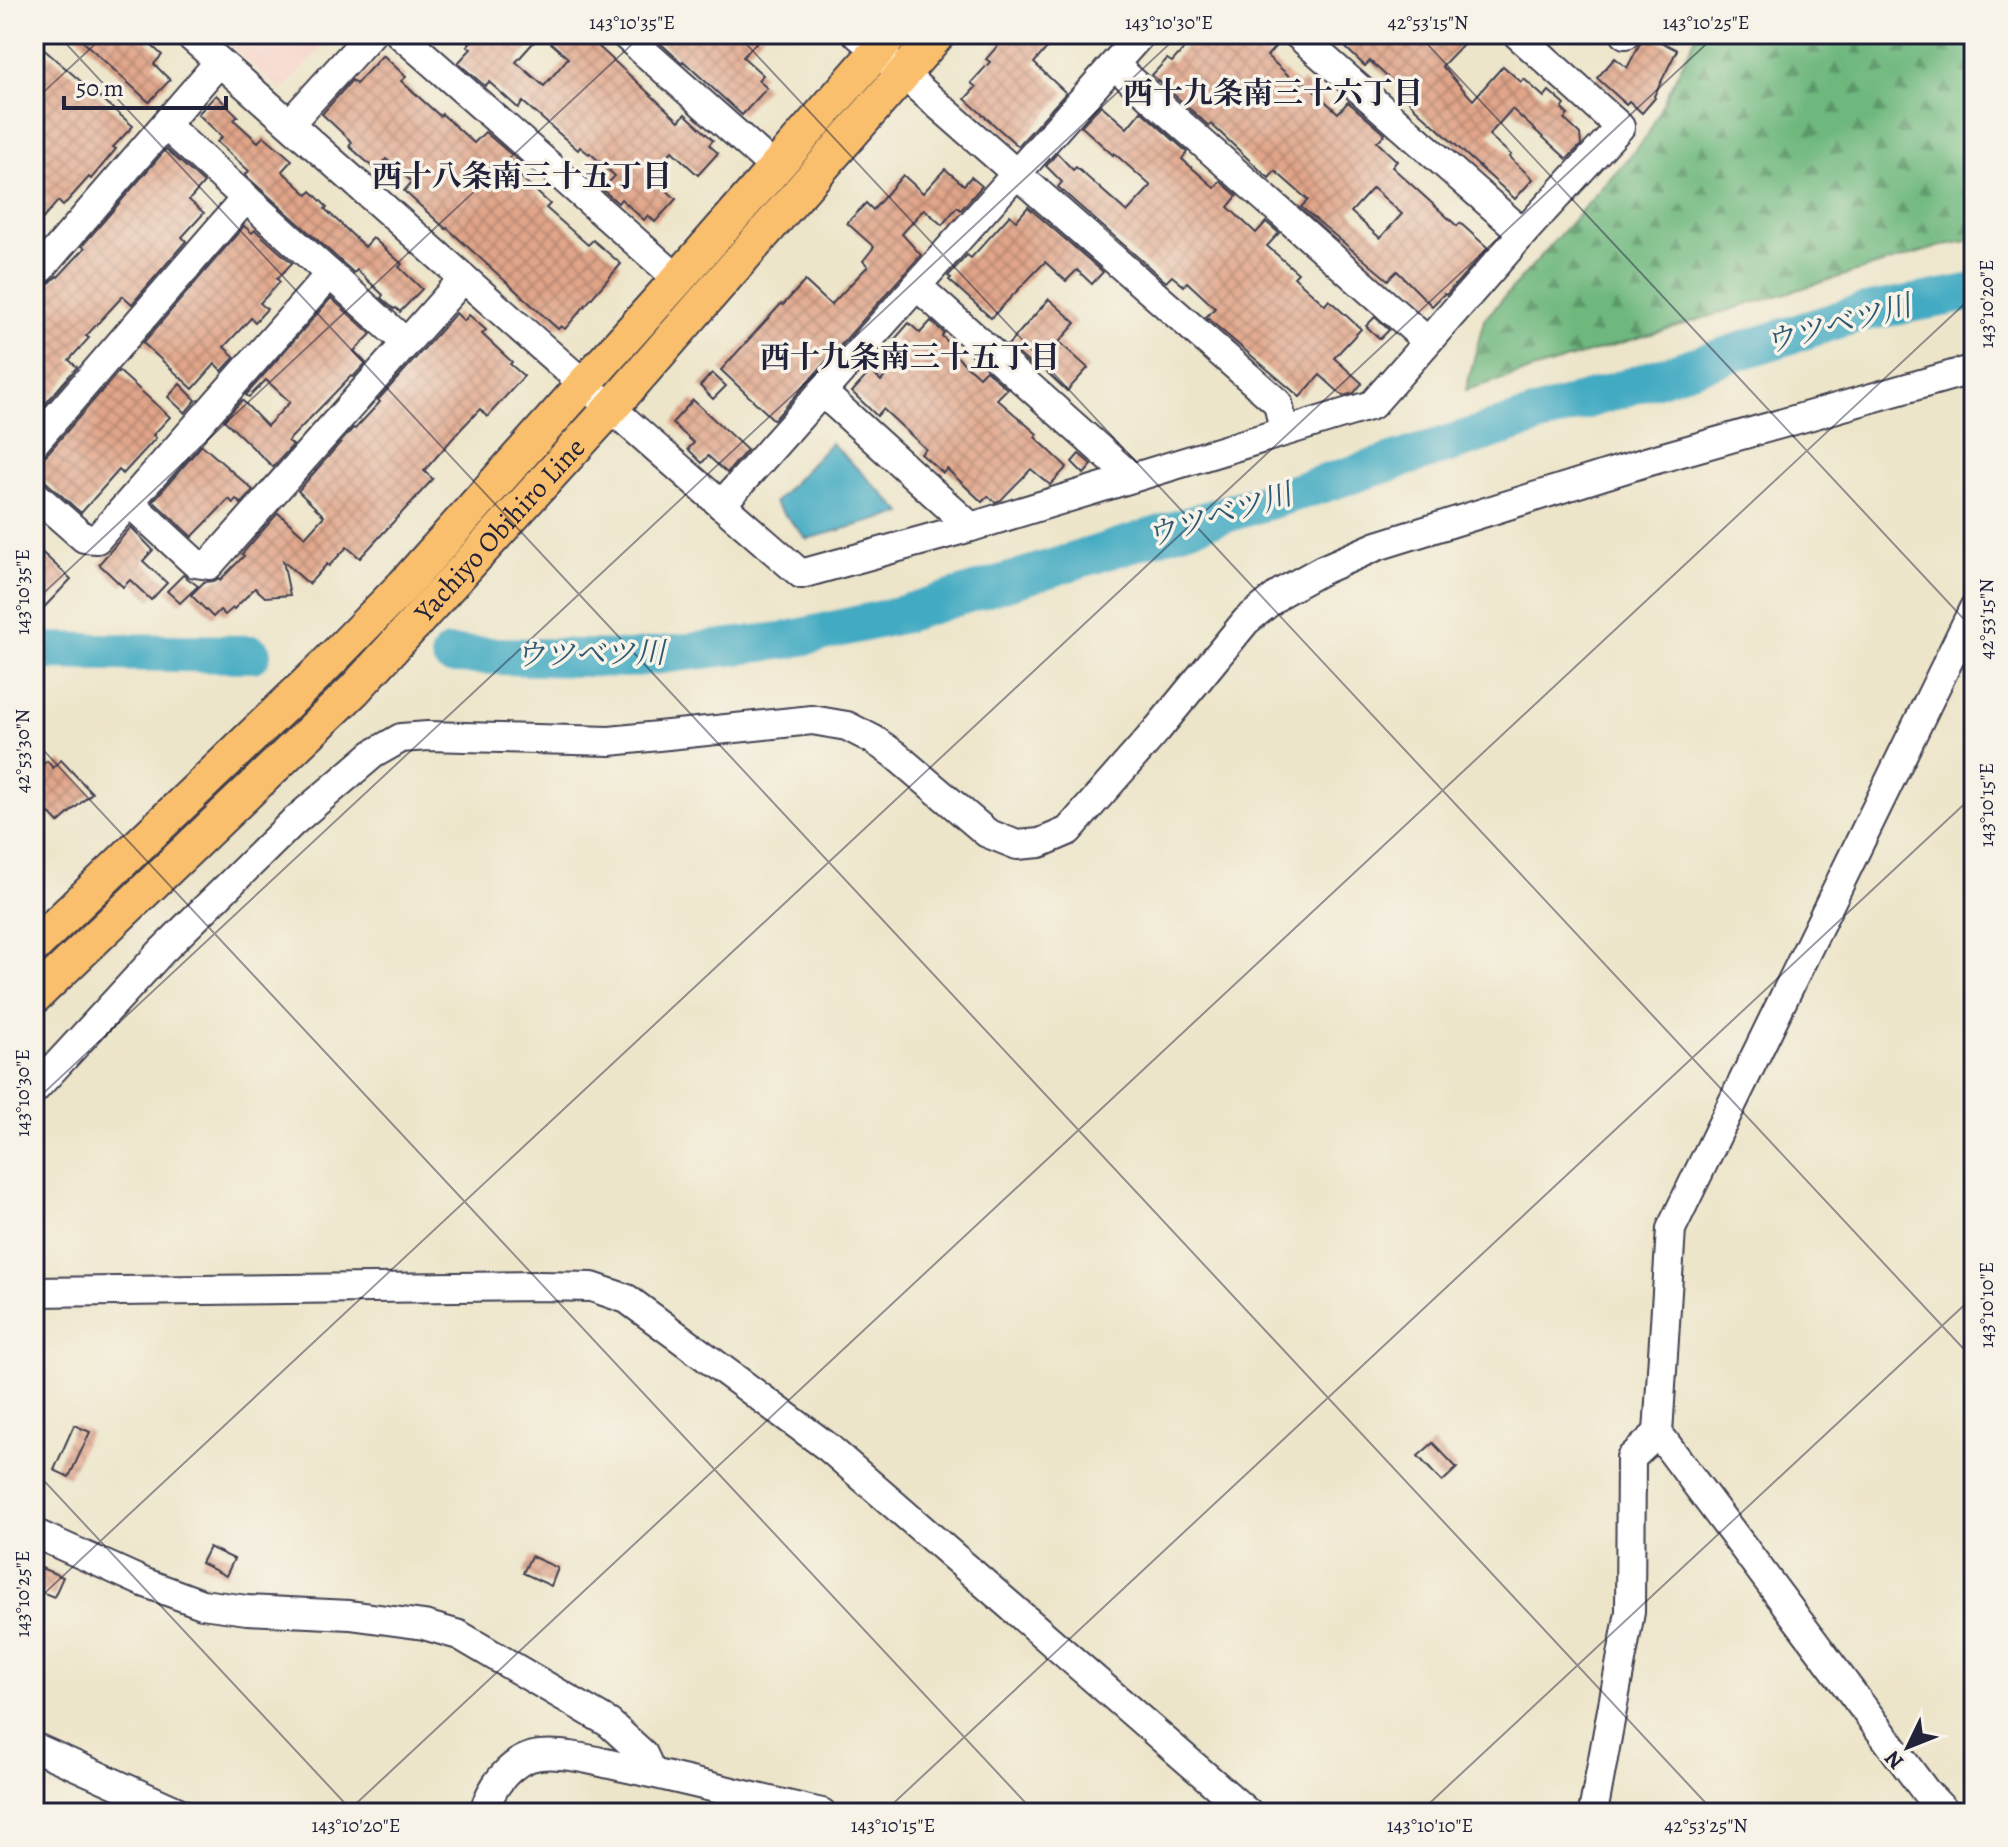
<svg xmlns="http://www.w3.org/2000/svg" width="2008" height="1847" viewBox="0 0 2008 1847" font-family="Alegreya,'Noto Serif JP',serif">
<style>
.built{fill:#f7d1c9}
.forest{fill:url(#forest-firs);stroke:#486d5c;stroke-width:2}
.water{fill:#42aac2;stroke:#32667e;stroke-width:2}
.lines{fill:none;stroke-linecap:round;stroke-linejoin:round}
.river{stroke:#42aac2;stroke-width:38}
.building{fill:url(#building-cross-hatch);fill-rule:evenodd}
.minor-casing{stroke:#403f50;stroke-width:32}
.major-casing{stroke:#403f50;stroke-width:38}
.minor{stroke:#fff;stroke-width:28}
.major{stroke:#f9bf6d;stroke-width:34}
.ticks{fill:none;stroke:#22223b;stroke-width:2;stroke-opacity:0.45}
.labels{text-anchor:middle;dominant-baseline:central;stroke-width:7;stroke-linejoin:round;paint-order:stroke}
.street-label{font-size:28px;fill:#22223b;stroke:#f7f3e8}
.neighbourhood-label{font-size:30px;font-weight:bold;fill:#22223b;stroke:#f7f3e8}
.water-label{font-size:30px;font-style:italic;fill:#2f5871;stroke:#f7f3e8}
.neatline{fill:none;stroke:#22223b;stroke-width:3}
.ticks-label{font-size:20px;text-anchor:middle;fill:#22223b}
</style>
<defs>
<pattern id="forest-firs" width="22" height="20" patternUnits="userSpaceOnUse" patternTransform="scale(2)"><rect width="22" height="20" fill="#6eb87e"/><path d="M5 1l3.5 6h-7zM16 11l3.5 6h-7z" fill="#5a9568"/></pattern>
<pattern id="building-cross-hatch" width="8" height="8" patternUnits="userSpaceOnUse" patternTransform="scale(2)"><rect width="8" height="8" fill="#e1a589"/><path d="M0 0l8 8M0 8l8-8" fill="none" stroke="#b68671"/></pattern>
</defs>
<rect width="100%" height="100%" fill="#f7f3e8"/>
<filter id="ink" filterUnits="userSpaceOnUse"><feTurbulence type="fractalNoise" baseFrequency=".0125" numOctaves="2"/><feDisplacementMap in="SourceGraphic" scale="16" xChannelSelector="R" yChannelSelector="G"/><feConvolveMatrix kernelMatrix="1 2 1 2 8 2 1 2 1" color-interpolation-filters="sRGB"/></filter>
<filter id="wash" filterUnits="userSpaceOnUse"><feTurbulence type="fractalNoise" baseFrequency=".006" numOctaves="4" result="noise"/><feDisplacementMap in="SourceGraphic" scale="32" xChannelSelector="R" yChannelSelector="G"/><feGaussianBlur stdDeviation="1.8" result="paint"/><feColorMatrix in="noise" values="0 0 0 0 0 0 0 0 0 0 0 0 0 0 0 0 0 1.4 0 .05"/><feComposite in="paint" operator="in"/></filter>
<g filter="url(#wash)">
<rect width="100%" height="100%" fill="#ede5c9"/>
<polygon class="built" points="217,34 333,34 282,91"/>
<polygon class="forest" points="1697,34 1974,34 1974,240 1945,245 1466,390 1484,320 1646,138"/>
<polygon class="water" points="831,443 903,513 807,539 774,503"/>
<g class="lines">
<g class="river">
<polyline points="34,651 252,654"/>
<polyline points="450,655 628,659 788,640 900,615 1326,483 1860,313 1974,292"/>
</g>
</g>
<g id="blocks">
<g class="building">
<polygon points="75,34 139,34 162,55 154,64 170,80 149,102"/>
<path d="M477 34H593L602 42 598 46 679 121 685 114 713 140 709 145 718 153 698 175 672 151 651 176 676 199 655 222 648 215 644 220 621 199 618 203 602 189 615 176 590 153 589 154 580 147 578 150 523 102 518 108 489 82 485 86 458 63 471 49 467 46ZM541 34 568 58 544 86 516 62Z"/>
<polygon points="664,34 764,34 743,57 763,75 758,80 767,88 742,115 683,61 682,63 658,41"/>
<polygon points="1008,34 1059,34 1034,63 1066,93 1018,146 965,99 976,87 971,83 990,62 986,59"/>
<path d="M1197 34H1280L1281 40 1267 56 1299 85 1303 81 1338 113 1348 102 1385 134 1377 142 1397 161 1392 167 1457 226 1460 223 1488 248 1446 295 1444 294 1432 306 1397 271 1388 280 1301 207 1308 200 1275 171 1269 178 1262 172 1211 124 1209 126 1152 75 1167 59 1172 62ZM1373 188 1402 214 1380 238 1351 212Z"/>
<polygon points="1359,34 1473,34 1442,66 1473,100 1503,66 1521,82 1524,79 1544,97 1549,91 1565,105 1562,109 1568,115 1564,119 1580,134 1581,145 1567,159 1512,109 1489,135 1511,155 1509,157 1533,179 1515,199 1414,107 1408,100 1410,98 1370,61 1365,66 1346,48"/>
<polygon points="1645,34 1677,50 1654,96 1655,98 1642,113 1629,101 1626,104 1597,78 1615,58 1627,68"/>
<polygon points="34,41 133,126 113,147 116,149 91,179 89,177 63,206 58,201 34,229"/>
<polygon points="383,55 406,77 401,81 440,116 442,114 474,143 485,132 520,162 513,170 550,204 546,208 588,245 593,240 621,264 565,329 561,326 558,329 447,228 446,229 404,191 412,182 386,159 376,170 349,146 352,142 322,114 352,80 356,84"/>
<polygon points="216,95 238,116 234,120 258,142 264,136 292,160 282,171 308,195 311,191 327,207 325,209 365,247 373,238 402,264 399,267 422,289 400,312 396,308 394,309 381,298 383,295 357,270 354,273 245,175 249,171 217,142 222,137 198,114"/>
<polygon points="1101,105 1127,128 1141,111 1187,152 1182,159 1215,188 1220,181 1237,196 1228,207 1256,233 1266,222 1279,233 1267,246 1298,273 1294,277 1325,305 1329,300 1361,329 1334,358 1362,383 1354,393 1343,396 1320,375 1300,397 1206,317 1215,308 1187,282 1184,286 1172,276 1166,282 1058,187 1062,182 1046,166 1057,153 1073,170 1076,167 1127,212 1151,186 1114,153 1113,155 1081,126"/>
<polygon points="166,149 204,183 189,200 204,213 182,237 186,241 132,304 123,296 86,336 89,338 69,360 77,367 34,417 34,364 47,350 34,338 34,293 40,292 57,276 58,277 85,248 82,246"/>
<polygon points="945,169 964,185 971,177 982,186 961,210 957,207 942,225 924,209 902,234 921,255 774,420 721,370 781,304 783,305 805,281 831,305 868,266 863,261 874,247 847,223 866,203 873,210 903,175 923,193"/>
<polygon points="1028,207 1103,272 1092,284 1077,270 1066,281 1045,262 991,318 949,280 951,278 948,276 967,255 971,258 1010,215 1016,221"/>
<polygon points="244,226 252,233 255,230 292,263 277,279 280,282 260,303 267,309 255,322 251,318 224,347 235,357 222,371 215,364 193,389 143,343"/>
<polygon points="331,298 371,334 354,351 366,363 353,377 351,376 288,441 293,445 273,467 224,420 242,400 267,426 290,402 266,380 249,397 246,395"/>
<polygon points="1049,299 1076,323 1059,342 1088,368 1067,391 1034,360 1030,364 1008,345"/>
<polygon points="456,313 464,321 469,315 486,330 482,334 512,362 510,364 524,376 487,417 480,409 461,429 424,471 433,479 360,558 347,547 329,566 327,564 309,584 283,561 290,595 265,597 255,588 234,609 233,608 225,615 220,610 213,617 191,595 204,582 214,581 219,578 220,580 244,556 242,554 278,513 305,537 324,516 298,491 353,428 355,429 380,402 378,400"/>
<polygon points="1375,317 1389,330 1380,339 1366,326"/>
<polygon points="931,321 944,333 942,336 958,352 955,355 979,377 986,370 1007,389 997,399 1037,434 1035,437 1067,467 1050,485 1031,469 1001,500 995,502 988,496 982,502 947,469 943,473 921,454 926,449 883,409 877,416 852,392 871,371 881,381 904,356 895,347 899,344 894,340 909,323 920,333"/>
<polygon points="119,371 170,417 153,435 156,438 123,474 119,470 81,513 45,481 36,476 42,469 34,462 34,460 40,459 47,454"/>
<polygon points="712,373 726,386 713,399 700,386"/>
<polygon points="180,384 196,400 185,413 168,397"/>
<polygon points="693,400 747,450 727,473 708,456 702,463 688,449 694,443 672,423"/>
<polygon points="202,445 253,490 241,504 236,499 233,503 229,499 192,537 153,501"/>
<polygon points="1079,454 1092,465 1084,474 1072,462"/>
<polygon points="131,527 153,550 143,561 167,583 151,600 130,580 123,587 99,564"/>
<polygon points="34,545 71,579 34,618"/>
<polygon points="183,575 198,586 180,603 167,591"/>
<polygon points="61,760 92,793 58,823 34,797 34,772 47,761 53,768"/>
<polygon points="74,1425 90,1432 69,1477 54,1470"/>
<polygon points="1433,1443 1457,1468 1442,1482 1418,1456"/>
<polygon points="209,1547 234,1559 226,1576 201,1563"/>
<polygon points="531,1556 558,1568 551,1586 523,1573"/>
<polygon points="34,1565 63,1577 54,1597 34,1589"/>
</g>
</g>
</g>
<g filter="url(#ink)">
<use href="#blocks" fill-opacity="0" stroke="#403f50" stroke-width="2"/>
<g class="lines">
<g class="minor-casing">
<g id="minor">
<path d="M188 34C392 214 595 396 801 574L971 527 1372 405 1523 233 1620 127 1517 34"/>
<polyline points="400,34 678,279"/>
<polyline points="624,34 775,168"/>
<polyline points="857,34 1278,403 1284,431"/>
<polyline points="1297,34 1523,233"/>
<polyline points="1625,34 1626,34"/>
<polyline points="1114,65 1427,341"/>
<polyline points="290,123 371,34"/>
<polyline points="165,125 406,343"/>
<polyline points="34,276 219,62"/>
<polyline points="917,286 1131,477"/>
<polyline points="822,392 971,527"/>
<polyline points="34,443 246,198"/>
<polyline points="34,494 84,538 97,539 330,274"/>
<polyline points="130,503 195,563 209,565 463,279"/>
<polyline points="721,505 1141,34"/>
<polyline points="34,1090 162,951 292,823 373,754 401,738 428,736 610,741 812,720 847,726 874,740 894,754 987,833 1017,845 1040,843 1068,831 1156,731 1246,621 1282,592 1322,570 1377,546 1646,462 1974,369"/>
<polyline points="34,1292 538,1286 592,1287 627,1299 829,1448 1248,1813"/>
<polyline points="34,1533 143,1582 202,1604 247,1610 350,1615 424,1625 459,1635 609,1723 643,1754 652,1773"/>
<polyline points="34,1747 181,1813"/>
<path d="M484 1813C490 1787 512 1758 540 1755 563 1752 596 1761 619 1766 687 1780 754 1798 822 1813"/>
<polyline points="1593,1813 1630,1612 1631,1458 1658,1433"/>
<polyline points="1946,1813 1926,1792 1658,1433 1671,1229 1974,608"/>
</g>
</g>
<g class="major-casing">
<g id="major">
<polyline points="34,946 319,672 404,585 678,279 892,34"/>
<path id="s1" d="M34 997 354 690 611 408 938 34"/>
</g>
</g>
<use href="#minor" class="minor"/>
<use href="#major" class="major"/>
</g>
</g>
<path class="ticks" d="M57 34 1715 1813M737 34 1974 1360M1418 34 1974 630M34 101 106 34M34 602 643 34M34 740 1035 1813M34 1102 1180 34M34 1470 354 1813M34 1603 1717 34M346 1813 1974 295M883 1813 1974 795M1419 1813 1974 1296M1956 1813 1974 1797"/>
<g class="labels">
<g class="street-label">
<text stroke="none"><textPath href="#s1" startOffset="660">Yachiyo Obihiro Line</textPath></text>
</g>
<g class="neighbourhood-label">
<text x="1273" y="93">西十九条南三十六丁目</text>
<text x="522" y="176">西十八条南三十五丁目</text>
<text x="910" y="357">西十九条南三十五丁目</text>
</g>
<g class="water-label">
<text transform="translate(1838 324) rotate(-15)">ウツベツ川</text>
<text transform="translate(1219 515) rotate(-17)">ウツベツ川</text>
<text transform="translate(590 654) rotate(-1)">ウツベツ川</text>
</g>
</g>
<rect width="2008" height="1847" fill="none" stroke="#f7f3e8" stroke-width="88"/>
<g transform="translate(1908 1747) rotate(227)" stroke="#f7f3e8" stroke-width="6" paint-order="stroke">
<path d="M0-6L14 30L0 20L-14 30Z" fill="#22223b"/>
<text y="-12" font-size="22" font-weight="bold" text-anchor="middle" fill="#22223b">N</text>
</g>
<path d="M64 96v12h162v-12" fill="none" stroke="#22223b" stroke-width="4"/>
<text x="76" y="96" font-size="24" fill="#22223b" stroke="#f7f3e8" stroke-width="6" paint-order="stroke">50 m</text>
<rect x="44" y="44" width="1920" height="1759" class="neatline"/>
<g class="ticks-label">
<text x="632" y="29">143°10'35"E</text>
<text x="1169" y="29">143°10'30"E</text>
<text x="1428" y="29">42°53'15"N</text>
<text x="1706" y="29">143°10'25"E</text>
<text transform="translate(1986 304) rotate(-90)" y="7">143°10'20"E</text>
<text transform="translate(22 592) rotate(-90)" y="7">143°10'35"E</text>
<text transform="translate(1986 619) rotate(-90)" y="7">42°53'15"N</text>
<text transform="translate(22 751) rotate(-90)" y="7">42°53'30"N</text>
<text transform="translate(1986 805) rotate(-90)" y="7">143°10'15"E</text>
<text transform="translate(22 1093) rotate(-90)" y="7">143°10'30"E</text>
<text transform="translate(1986 1305) rotate(-90)" y="7">143°10'10"E</text>
<text transform="translate(22 1594) rotate(-90)" y="7">143°10'25"E</text>
<text x="356" y="1832">143°10'20"E</text>
<text x="893" y="1832">143°10'15"E</text>
<text x="1430" y="1832">143°10'10"E</text>
<text x="1706" y="1832">42°53'25"N</text>
</g>
</svg>
